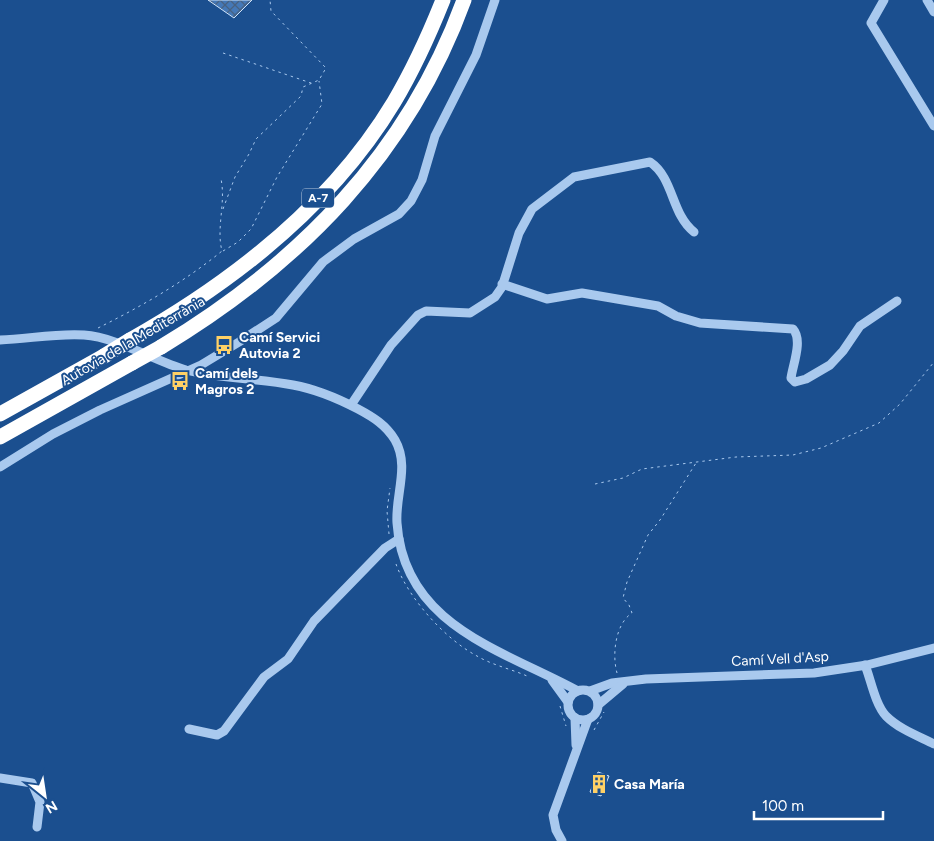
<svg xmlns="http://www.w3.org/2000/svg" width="934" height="841" viewBox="0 0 934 841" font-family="Figtree,sans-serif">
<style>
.building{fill:url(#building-cross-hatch);stroke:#cfe3fa}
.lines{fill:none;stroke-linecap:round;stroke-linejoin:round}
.path{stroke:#a9c9ee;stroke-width:1;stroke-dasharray:2.5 4;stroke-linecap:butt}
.minor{stroke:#a9c9ee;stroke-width:9}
.highway{stroke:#fff;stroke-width:15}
.highway-bridge{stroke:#fff;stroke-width:15}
.labels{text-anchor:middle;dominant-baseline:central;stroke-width:4;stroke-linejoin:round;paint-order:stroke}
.shield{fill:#1b4f8f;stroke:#bbcadd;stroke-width:1}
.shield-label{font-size:12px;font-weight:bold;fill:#fff}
.poi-label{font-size:14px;font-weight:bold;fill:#fff;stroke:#1b4f8f;text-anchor:start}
.street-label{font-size:14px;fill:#fff;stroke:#1b4f8f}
</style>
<defs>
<pattern id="building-cross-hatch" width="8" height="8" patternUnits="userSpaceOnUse" patternTransform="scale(1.25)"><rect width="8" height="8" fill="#4478b7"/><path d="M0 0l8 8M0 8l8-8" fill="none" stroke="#486282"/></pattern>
</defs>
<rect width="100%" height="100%" fill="#1b4f8f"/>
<g class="building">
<polygon points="208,0 252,0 234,18"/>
<polygon points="598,772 609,776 601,796 590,792"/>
</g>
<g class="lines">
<g class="path">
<polyline points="223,53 311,83"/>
<polyline points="223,209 235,177 249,154 256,139 301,96 303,87 319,80 326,68 271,11 270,0"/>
<polyline points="223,251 238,242 251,229 277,177 322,104 319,81"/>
<path d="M98 328C142 306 184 282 222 251 216 228 226 203 221 179"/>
<polyline points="595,484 623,478 642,469 736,457 793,455 821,448 879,423 900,404 934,362"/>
<polyline points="389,534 387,511 390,488"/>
<path d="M396 564C408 598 445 639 477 656 492 665 511 669 527 676"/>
<path d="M617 673C612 655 615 624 632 613L629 605 623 598 627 582 648 535 660 520 696 463"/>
<polyline points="560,706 566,726"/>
<polyline points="594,730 604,712"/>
</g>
<g class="minor">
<polyline points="884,0 871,23 934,126"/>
<polyline points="927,0 934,12"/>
<path d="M502 284 547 299 582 293 658 306 676 316 700 323 793 329C803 340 793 364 791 378L795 382 806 379 830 365 843 351 860 326 897 301"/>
<path d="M0 340C28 339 57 333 84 335 116 337 155 361 186 370 221 379 257 378 293 385 315 389 337 398 358 409 373 417 386 425 395 440 410 466 395 495 397 523 404 626 503 650 578 691"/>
<path d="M351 405 391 345 418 315 426 311 470 313 495 297 502 287 519 233 532 209 574 177 650 162C674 178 671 214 694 232"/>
<polyline points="0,467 53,434 100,410 201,365 239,342 276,318 323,262 354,239 399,214 411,201 422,180 435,136 476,55 495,0"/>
<path d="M865 665C871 680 875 704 886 716 899 729 918 736 934 744"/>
<polyline points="552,680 568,702"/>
<circle cx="583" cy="705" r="15"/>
<polyline points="590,691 612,683 646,679 814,673 867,665 934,648"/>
<polyline points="598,705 623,684"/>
<polyline points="575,718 576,745"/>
<polyline points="189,729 217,735 224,731 264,677 288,659 314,621 385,548 399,539"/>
<polyline points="0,778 32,783 40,802 37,827"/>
<polyline points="562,841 556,830 553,815 588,719"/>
</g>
<g class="highway">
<path d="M130 340C233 282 332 205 394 102 413 70 429 35 443 0"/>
<path d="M161 347C299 264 408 154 464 0"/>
<polyline points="0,414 104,356"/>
<polyline points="0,437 132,363"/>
</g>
<g class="highway-bridge">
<polyline points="104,356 130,340"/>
<polyline points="132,363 161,347"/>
</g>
</g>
<defs>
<g id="bus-bare" transform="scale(1.5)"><path d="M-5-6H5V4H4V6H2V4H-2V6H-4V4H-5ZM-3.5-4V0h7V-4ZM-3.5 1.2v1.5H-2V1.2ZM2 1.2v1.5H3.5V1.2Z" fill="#ffd166" stroke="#1b4f8f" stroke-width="2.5" paint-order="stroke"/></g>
<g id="building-bare" transform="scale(1.5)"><path d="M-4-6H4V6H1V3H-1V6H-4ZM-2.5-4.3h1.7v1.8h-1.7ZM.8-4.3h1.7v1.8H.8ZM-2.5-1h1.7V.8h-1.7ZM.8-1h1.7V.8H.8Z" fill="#ffd166" stroke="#1b4f8f" stroke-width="2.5" paint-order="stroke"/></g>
</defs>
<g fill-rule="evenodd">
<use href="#bus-bare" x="224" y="345"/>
<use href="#bus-bare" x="180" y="381"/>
<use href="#building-bare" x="599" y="784"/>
</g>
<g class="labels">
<rect class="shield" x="302" y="188.5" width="32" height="19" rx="4"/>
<g class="shield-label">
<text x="318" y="198">A-7</text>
</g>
<g class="poi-label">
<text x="239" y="337">Camí Servici<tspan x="239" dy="16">Autovia 2</tspan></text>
<text x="195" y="373">Camí dels<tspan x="195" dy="16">Magros 2</tspan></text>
<text x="614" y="784">Casa María</text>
</g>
<g class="street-label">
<text transform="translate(133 341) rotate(-30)">Autovia de la Mediterrània</text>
<text transform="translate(780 659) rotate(-3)">Camí Vell d'Asp</text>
</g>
</g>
<g transform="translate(45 796) rotate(150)" stroke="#1b4f8f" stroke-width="4" paint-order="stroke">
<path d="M0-4L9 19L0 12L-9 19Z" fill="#ffffff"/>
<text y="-8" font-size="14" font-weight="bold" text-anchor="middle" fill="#ffffff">N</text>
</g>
<path d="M754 811v8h129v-8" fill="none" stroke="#ffffff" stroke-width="2.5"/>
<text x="762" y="811" font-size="15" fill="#ffffff" stroke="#1b4f8f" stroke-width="4" paint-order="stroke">100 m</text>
</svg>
